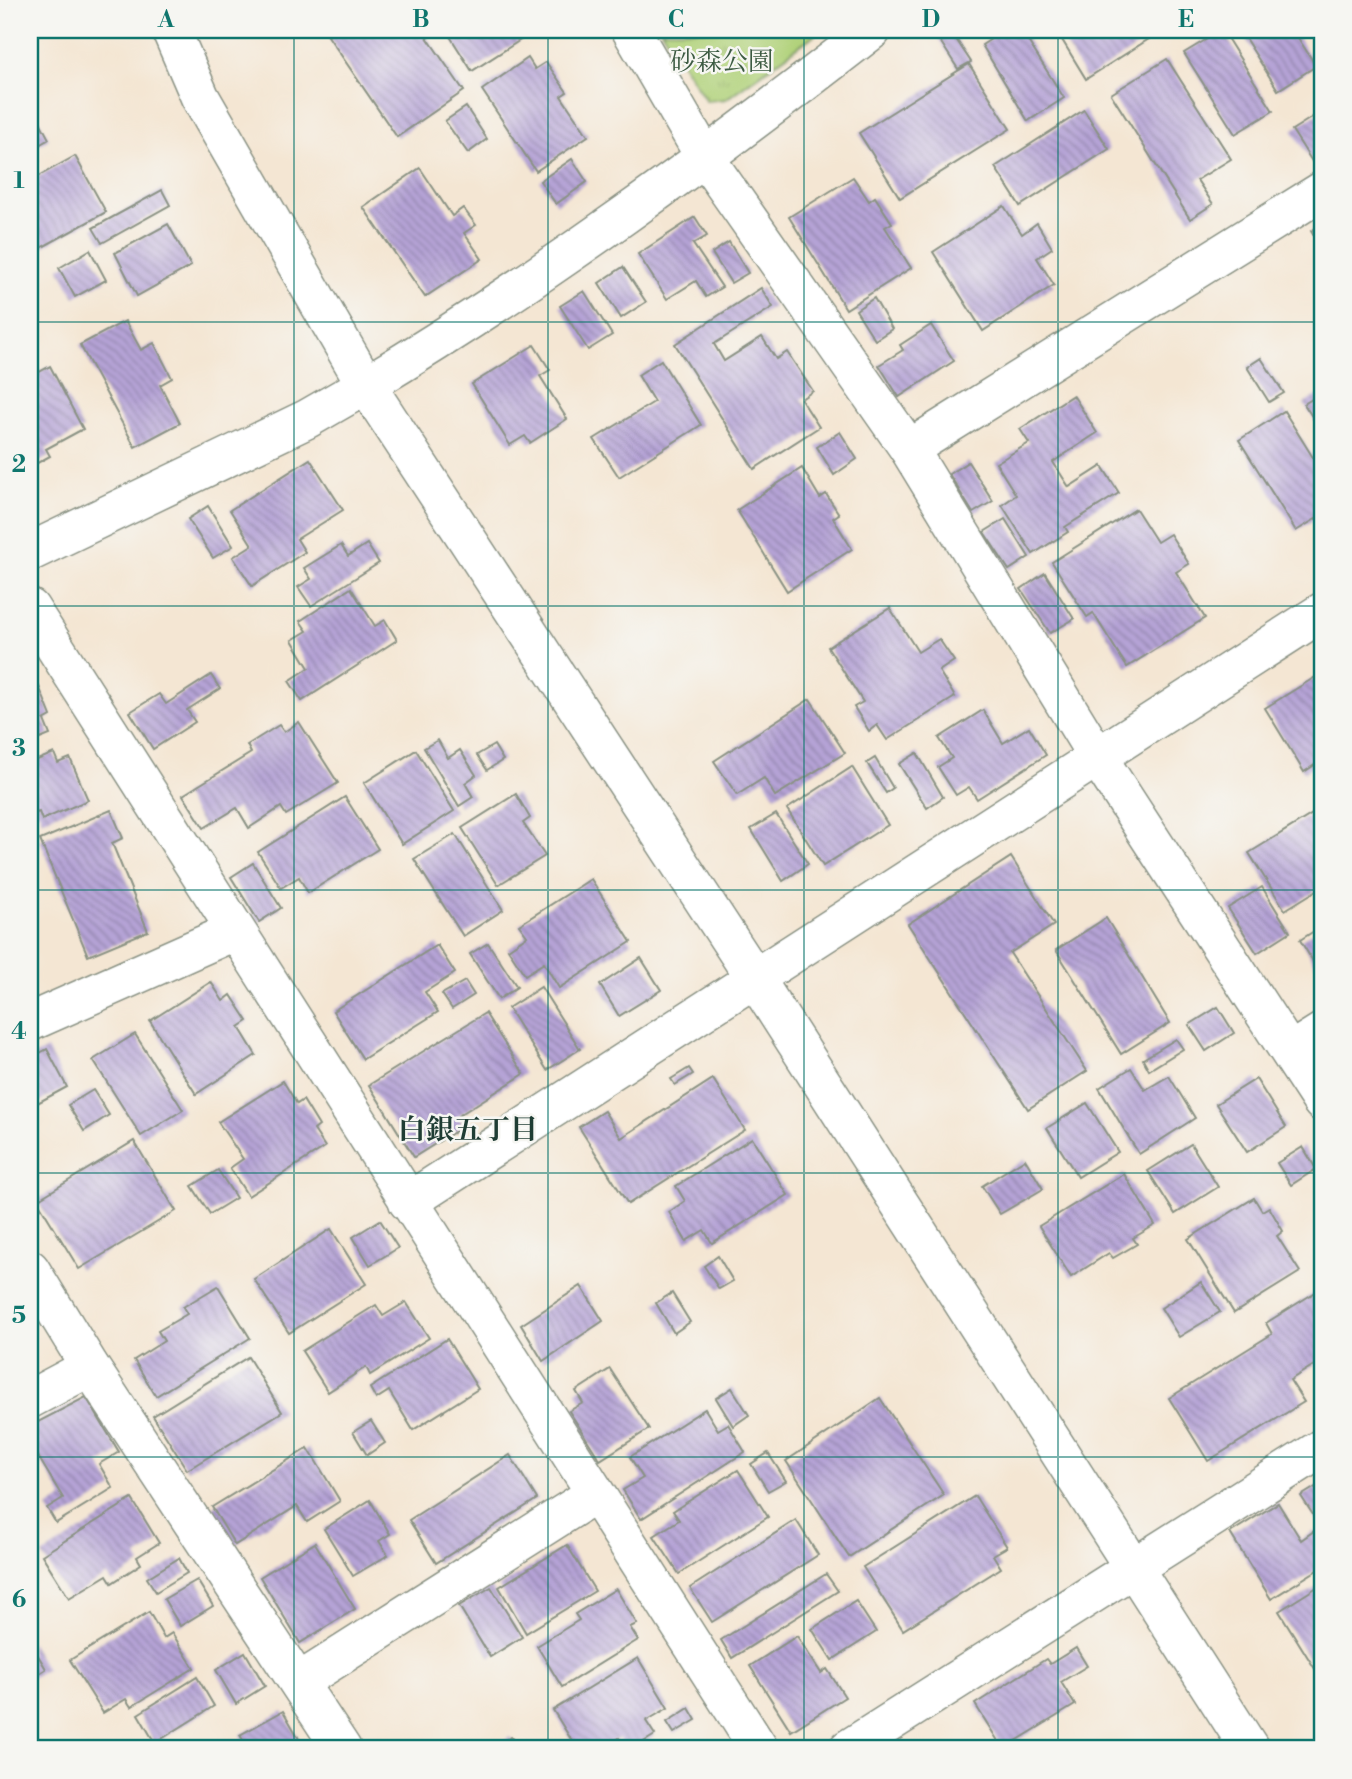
<svg xmlns="http://www.w3.org/2000/svg" width="1352" height="1779" viewBox="0 0 1352 1779" font-family="'Libre Bodoni','Noto Serif JP',serif">
<style>
.grass{fill:url(#grass-tufts);stroke:#688857;stroke-width:2}
.building{fill:url(#building-back-hatch)}
.lines{fill:none;stroke-linecap:round;stroke-linejoin:round}
.street-casing{stroke:#8a9284;stroke-width:41}
.secondary-casing{stroke:#8a9284;stroke-width:41}
.street{stroke:#fff;stroke-width:38}
.secondary{stroke:#fff;stroke-width:38}
.grid{fill:none;stroke:#0f766e;stroke-width:2;stroke-opacity:0.55}
.labels{text-anchor:middle;dominant-baseline:central;stroke-width:5;stroke-linejoin:round;paint-order:stroke}
.park-label{font-size:26px;fill:#3c5b42;stroke:#f6f6f2}
.neighbourhood-label{font-size:28px;font-weight:bold;fill:#1f3d34;stroke:#f6f6f2}
.neatline{fill:none;stroke:#0f766e;stroke-width:2.5}
.grid-label{font-size:23px;text-anchor:middle;font-weight:bold;fill:#0f766e}
</style>
<defs>
<pattern id="grass-tufts" width="24" height="20" patternUnits="userSpaceOnUse" patternTransform="scale(1.75)"><rect width="24" height="20" fill="#b1d27a"/><path d="M3 7l-1-3M5 7V3M7 7l1-3M15 17l-1-3M17 17v-4M19 17l1-3" fill="none" stroke="#98b56a"/></pattern>
<pattern id="building-back-hatch" width="6" height="6" patternUnits="userSpaceOnUse" patternTransform="scale(1.75)"><rect width="6" height="6" fill="#b5a3d6"/><path d="M-1 5l2 2M0 0l6 6M5-1l2 2" fill="none" stroke="#9386ae"/></pattern>
</defs>
<rect width="100%" height="100%" fill="#f6f6f2"/>
<filter id="ink" filterUnits="userSpaceOnUse"><feTurbulence type="fractalNoise" baseFrequency=".0143" numOctaves="2"/><feDisplacementMap in="SourceGraphic" scale="14" xChannelSelector="R" yChannelSelector="G"/><feConvolveMatrix kernelMatrix="1 2 1 2 8 2 1 2 1" color-interpolation-filters="sRGB"/></filter>
<filter id="wash" filterUnits="userSpaceOnUse"><feTurbulence type="fractalNoise" baseFrequency=".00686" numOctaves="4" result="noise"/><feDisplacementMap in="SourceGraphic" scale="28" xChannelSelector="R" yChannelSelector="G"/><feGaussianBlur stdDeviation="1.57" result="paint"/><feColorMatrix in="noise" values="0 0 0 0 0 0 0 0 0 0 0 0 0 0 0 0 0 1.4 0 .05"/><feComposite in="paint" operator="in"/></filter>
<g filter="url(#wash)">
<rect width="100%" height="100%" fill="#f4e6d3"/>
<polygon class="grass" points="661,30 821,30 726,99 706,101"/>
<g id="blocks">
<g class="building">
<polygon points="337,30 422,30 464,91 397,137 328,36"/>
<polygon points="446,30 517,30 522,39 472,71"/>
<polygon points="933,30 950,30 971,62 958,69"/>
<polygon points="1005,30 1021,30 1064,98 1028,121 982,45"/>
<polygon points="1056,30 1163,30 1086,79"/>
<polygon points="1222,30 1273,111 1235,134 1184,53"/>
<polygon points="1240,30 1293,30 1316,66 1278,90"/>
<polygon points="528,58 535,69 546,62 567,92 561,96 588,136 536,171 482,90"/>
<polygon points="1167,59 1231,159 1197,180 1213,204 1190,219 1111,94"/>
<polygon points="969,64 1010,129 900,198 859,133"/>
<polygon points="30,103 49,139 32,149 39,161 30,165"/>
<polygon points="466,107 487,139 468,153 445,121"/>
<polygon points="1084,110 1109,149 1020,206 995,167"/>
<polygon points="1322,111 1322,158 1313,163 1292,130"/>
<polygon points="75,156 106,212 30,254 30,181"/>
<polygon points="572,159 587,182 556,204 540,181"/>
<polygon points="420,168 452,216 463,208 476,225 464,233 482,259 425,297 363,207"/>
<polygon points="853,177 869,201 875,197 892,223 885,227 911,268 846,309 789,217"/>
<polygon points="162,190 170,205 102,243 93,228"/>
<polygon points="1004,206 1022,234 1037,223 1052,248 1037,258 1054,285 983,331 933,252"/>
<polygon points="695,217 707,236 693,244 722,287 706,297 696,281 667,299 638,254"/>
<polygon points="168,224 191,266 137,296 115,253"/>
<polygon points="1322,224 1322,250 1311,231"/>
<polygon points="729,242 748,273 731,283 712,253"/>
<polygon points="90,250 106,280 75,297 59,268"/>
<polygon points="623,267 646,302 621,318 599,283"/>
<polygon points="761,288 773,307 714,344 724,361 762,337 776,359 787,352 813,391 801,399 819,427 754,469 675,344"/>
<polygon points="584,291 612,335 588,350 560,306"/>
<polygon points="874,298 892,329 875,340 856,310"/>
<polygon points="125,321 141,350 154,343 172,378 160,385 180,423 135,447 80,345"/>
<polygon points="931,325 954,361 899,397 879,365 903,350 900,345"/>
<polygon points="534,345 550,370 540,376 567,419 530,443 525,436 510,445 472,384"/>
<polygon points="1261,358 1284,393 1269,402 1247,367"/>
<polygon points="661,360 701,425 619,477 594,439 654,402 638,375"/>
<polygon points="50,366 83,429 46,449 50,456 30,467 30,377"/>
<polygon points="1322,393 1322,432 1304,404"/>
<polygon points="1073,395 1097,433 1053,462 1069,487 1102,466 1119,493 1065,527 1068,532 1033,554 1002,505 1016,495 996,463 1029,443 1020,429"/>
<polygon points="1284,411 1322,472 1322,515 1296,531 1239,440"/>
<polygon points="840,432 857,459 834,475 817,447"/>
<polygon points="310,459 343,510 297,539 305,552 252,586 233,557 252,545 230,510"/>
<polygon points="968,462 993,501 973,513 949,474"/>
<polygon points="802,468 820,498 826,494 839,514 833,518 852,549 787,591 737,510"/>
<polygon points="208,506 233,546 213,558 188,519"/>
<polygon points="1136,509 1157,542 1170,534 1189,564 1176,572 1205,618 1127,667 1093,613 1087,617 1052,562"/>
<polygon points="1005,519 1029,557 1009,570 984,532"/>
<polygon points="367,544 379,563 311,606 298,587 311,579 304,568 341,545 348,556"/>
<polygon points="1045,573 1074,619 1050,633 1021,589"/>
<polygon points="351,588 375,626 385,620 397,640 302,701 289,681 309,668 292,640 307,631 300,621"/>
<polygon points="890,608 918,652 939,639 954,661 939,671 955,697 887,740 877,725 869,731 854,707 863,702 828,647"/>
<polygon points="32,669 51,716 44,720 50,735 30,743"/>
<polygon points="1322,673 1322,760 1304,772 1265,708"/>
<polygon points="211,675 220,689 187,710 195,722 153,749 130,712 159,694 166,704"/>
<polygon points="810,699 845,753 775,796 764,778 737,795 714,761"/>
<polygon points="983,710 1003,743 1029,727 1046,755 977,799 969,787 956,795 938,767 952,758 939,738"/>
<polygon points="299,722 338,783 286,815 281,807 249,828 237,808 204,828 183,795 251,753 247,745 279,725 284,732"/>
<polygon points="438,740 448,758 460,750 476,775 465,783 473,797 459,806 424,748"/>
<polygon points="494,745 503,760 487,770 477,755"/>
<polygon points="416,750 454,811 402,844 364,783"/>
<polygon points="54,753 58,763 70,758 88,800 42,820 39,812 30,815 30,763"/>
<polygon points="917,753 943,797 927,808 899,764"/>
<polygon points="875,758 893,788 886,793 867,763"/>
<polygon points="852,767 888,825 823,866 787,809"/>
<polygon points="516,794 530,818 523,823 545,856 498,885 462,828"/>
<polygon points="345,797 378,849 308,893 299,877 281,888 258,852"/>
<polygon points="1322,808 1322,887 1285,910 1249,853"/>
<polygon points="111,810 123,838 112,843 148,931 88,956 40,840"/>
<polygon points="776,814 808,864 783,881 751,829"/>
<polygon points="455,834 503,910 463,936 414,859"/>
<polygon points="1011,857 1054,925 1010,953 1087,1071 1028,1109 908,924"/>
<polygon points="253,863 281,908 259,922 231,877"/>
<polygon points="591,879 631,942 559,988 544,963 525,975 508,949 527,936 519,925"/>
<polygon points="1262,887 1290,932 1257,953 1228,908"/>
<polygon points="1106,918 1170,1023 1121,1054 1056,950"/>
<polygon points="1322,926 1322,976 1300,940"/>
<polygon points="488,943 517,987 499,999 470,954"/>
<polygon points="437,945 455,973 425,992 438,1012 363,1059 333,1011"/>
<polygon points="641,958 661,990 619,1016 600,985"/>
<polygon points="465,981 474,995 452,1009 442,994"/>
<polygon points="211,982 223,1001 231,995 248,1021 239,1027 256,1055 196,1094 150,1021"/>
<polygon points="541,987 580,1049 547,1070 508,1008"/>
<polygon points="1218,1007 1234,1033 1206,1051 1189,1025"/>
<polygon points="485,1013 524,1074 458,1116 464,1126 414,1157 369,1085"/>
<polygon points="135,1034 183,1110 141,1136 93,1060"/>
<polygon points="1176,1039 1183,1049 1149,1070 1143,1059"/>
<polygon points="47,1049 67,1087 30,1107 30,1058"/>
<polygon points="689,1068 693,1074 675,1085 671,1079"/>
<polygon points="1131,1068 1145,1090 1169,1076 1195,1118 1139,1154 1099,1088"/>
<polygon points="713,1079 745,1130 628,1204 579,1127 604,1111 621,1138"/>
<polygon points="1256,1079 1286,1127 1247,1152 1216,1104"/>
<polygon points="283,1081 297,1104 303,1100 319,1126 314,1130 325,1147 248,1196 230,1168 243,1159 218,1122"/>
<polygon points="93,1090 109,1115 84,1131 68,1105"/>
<polygon points="1087,1103 1118,1152 1078,1177 1047,1128"/>
<polygon points="752,1138 788,1195 712,1243 704,1230 686,1241 669,1212 685,1201 676,1186"/>
<polygon points="134,1141 176,1211 79,1269 37,1200"/>
<polygon points="1191,1144 1218,1187 1175,1214 1148,1171"/>
<polygon points="1303,1147 1316,1169 1291,1185 1277,1163"/>
<polygon points="1025,1159 1043,1189 1000,1214 982,1186"/>
<polygon points="218,1170 236,1198 210,1214 192,1186"/>
<polygon points="1124,1174 1155,1225 1133,1238 1137,1244 1113,1258 1109,1253 1071,1277 1039,1226"/>
<polygon points="1254,1198 1262,1211 1269,1207 1283,1231 1277,1236 1300,1272 1234,1313 1188,1239"/>
<polygon points="380,1220 398,1248 370,1265 353,1237"/>
<polygon points="331,1229 366,1284 289,1333 254,1279"/>
<polygon points="718,1256 733,1281 719,1289 704,1266"/>
<polygon points="1201,1282 1220,1312 1179,1337 1161,1308"/>
<polygon points="218,1286 250,1338 156,1396 134,1360 164,1341 158,1331 187,1314 183,1307"/>
<polygon points="581,1286 603,1321 543,1361 521,1325"/>
<polygon points="1322,1288 1322,1360 1290,1380 1304,1402 1208,1461 1169,1398 1272,1334 1266,1323"/>
<polygon points="672,1293 690,1322 674,1333 656,1303"/>
<polygon points="406,1302 429,1338 370,1375 366,1367 328,1392 302,1351 376,1305 383,1316"/>
<polygon points="447,1339 478,1389 413,1430 389,1391 376,1399 370,1388"/>
<polygon points="248,1357 282,1412 187,1470 153,1416"/>
<polygon points="610,1369 649,1429 600,1460 569,1411 583,1403 576,1391"/>
<polygon points="732,1388 749,1415 733,1426 716,1398"/>
<polygon points="86,1397 119,1452 99,1464 113,1488 56,1523 47,1508 63,1498 30,1443 30,1426"/>
<polygon points="880,1398 944,1495 849,1557 786,1461"/>
<polygon points="705,1409 718,1430 728,1424 745,1452 641,1519 623,1490 643,1478 630,1457"/>
<polygon points="371,1421 385,1443 367,1455 353,1432"/>
<polygon points="308,1448 340,1501 307,1522 297,1506 235,1545 212,1507"/>
<polygon points="768,1453 786,1481 768,1491 751,1464"/>
<polygon points="510,1455 537,1499 436,1563 409,1520"/>
<polygon points="738,1470 768,1517 679,1574 654,1536 679,1520 673,1511"/>
<polygon points="1322,1483 1322,1518 1317,1521 1301,1496"/>
<polygon points="975,1496 1007,1547 993,1555 1001,1568 903,1630 863,1567"/>
<polygon points="132,1499 159,1543 137,1557 141,1564 112,1583 107,1575 69,1598 42,1555"/>
<polygon points="370,1500 390,1534 379,1541 388,1555 353,1576 324,1529"/>
<polygon points="1278,1503 1301,1540 1314,1531 1322,1546 1322,1567 1271,1599 1230,1533"/>
<polygon points="796,1520 818,1555 712,1622 690,1588"/>
<polygon points="315,1543 355,1609 300,1643 260,1577"/>
<polygon points="567,1545 595,1591 526,1633 499,1587"/>
<polygon points="179,1558 187,1573 156,1592 147,1578"/>
<polygon points="826,1574 838,1591 732,1658 721,1640"/>
<polygon points="197,1580 213,1606 180,1626 164,1599"/>
<polygon points="1322,1584 1322,1676 1320,1677 1279,1611"/>
<polygon points="491,1587 522,1637 490,1657 459,1606"/>
<polygon points="616,1589 637,1624 630,1627 638,1640 562,1687 537,1646 579,1620 575,1614"/>
<polygon points="856,1601 876,1632 832,1660 812,1629"/>
<polygon points="149,1612 164,1638 172,1633 194,1668 131,1707 126,1699 103,1713 70,1660"/>
<polygon points="797,1636 821,1673 827,1669 845,1697 791,1731 750,1666"/>
<polygon points="30,1642 46,1669 30,1679"/>
<polygon points="1076,1648 1087,1666 1061,1682 1075,1705 1003,1749 975,1704 1046,1659 1050,1664"/>
<polygon points="245,1652 265,1686 236,1704 216,1670"/>
<polygon points="638,1658 668,1708 646,1721 655,1735 632,1749 626,1749 619,1738 601,1749 577,1749 553,1710"/>
<polygon points="197,1677 214,1706 155,1743 138,1714"/>
<polygon points="689,1708 696,1720 674,1733 667,1722"/>
<polygon points="283,1711 305,1749 248,1749 240,1735"/>
<polygon points="511,1737 519,1749 491,1749"/>
</g>
</g>
</g>
<g filter="url(#ink)">
<use href="#blocks" fill-opacity="0" stroke="#8a9284" stroke-width="2"/>
<g class="lines">
<g class="street-casing">
<g id="street">
<polyline points="631,30 706,159 909,449 1098,758 1322,1102"/>
<polyline points="909,449 1322,191"/>
<polyline points="30,552 307,419 366,385"/>
<polyline points="30,608 759,1749"/>
<polyline points="30,1022 235,931"/>
<polyline points="1290,1052 1322,1032"/>
<polyline points="408,1202 1322,612"/>
<polyline points="30,1269 90,1367 342,1749"/>
<polyline points="30,1399 90,1367"/>
<polyline points="299,1682 595,1494"/>
<polyline points="848,1749 1322,1448"/>
</g>
</g>
<g class="secondary-casing">
<g id="secondary">
<polyline points="171,30 200,97 366,385 754,977 1250,1749"/>
<path d="M366 385C543 279 710 156 872 30"/>
</g>
</g>
<use href="#street" class="street"/>
<use href="#secondary" class="secondary"/>
</g>
</g>
<path class="grid" d="M294 30V1749M548 30V1749M804 30V1749M1058 30V1749M30 322H1322M30 606H1322M30 890H1322M30 1173H1322M30 1457H1322"/>
<g class="labels">
<g class="park-label">
<text x="722" y="62">砂森公園</text>
</g>
<g class="neighbourhood-label">
<text x="468" y="1130">白銀五丁目</text>
</g>
</g>
<rect width="1352" height="1779" fill="none" stroke="#f6f6f2" stroke-width="77"/>
<rect x="38" y="38" width="1276" height="1702" class="neatline"/>
<g class="grid-label">
<text x="166" y="27">A</text>
<text x="421" y="27">B</text>
<text x="676" y="27">C</text>
<text x="931" y="27">D</text>
<text x="1186" y="27">E</text>
<text x="19" y="188">1</text>
<text x="19" y="472">2</text>
<text x="19" y="756">3</text>
<text x="19" y="1039">4</text>
<text x="19" y="1323">5</text>
<text x="19" y="1607">6</text>
</g>
</svg>
